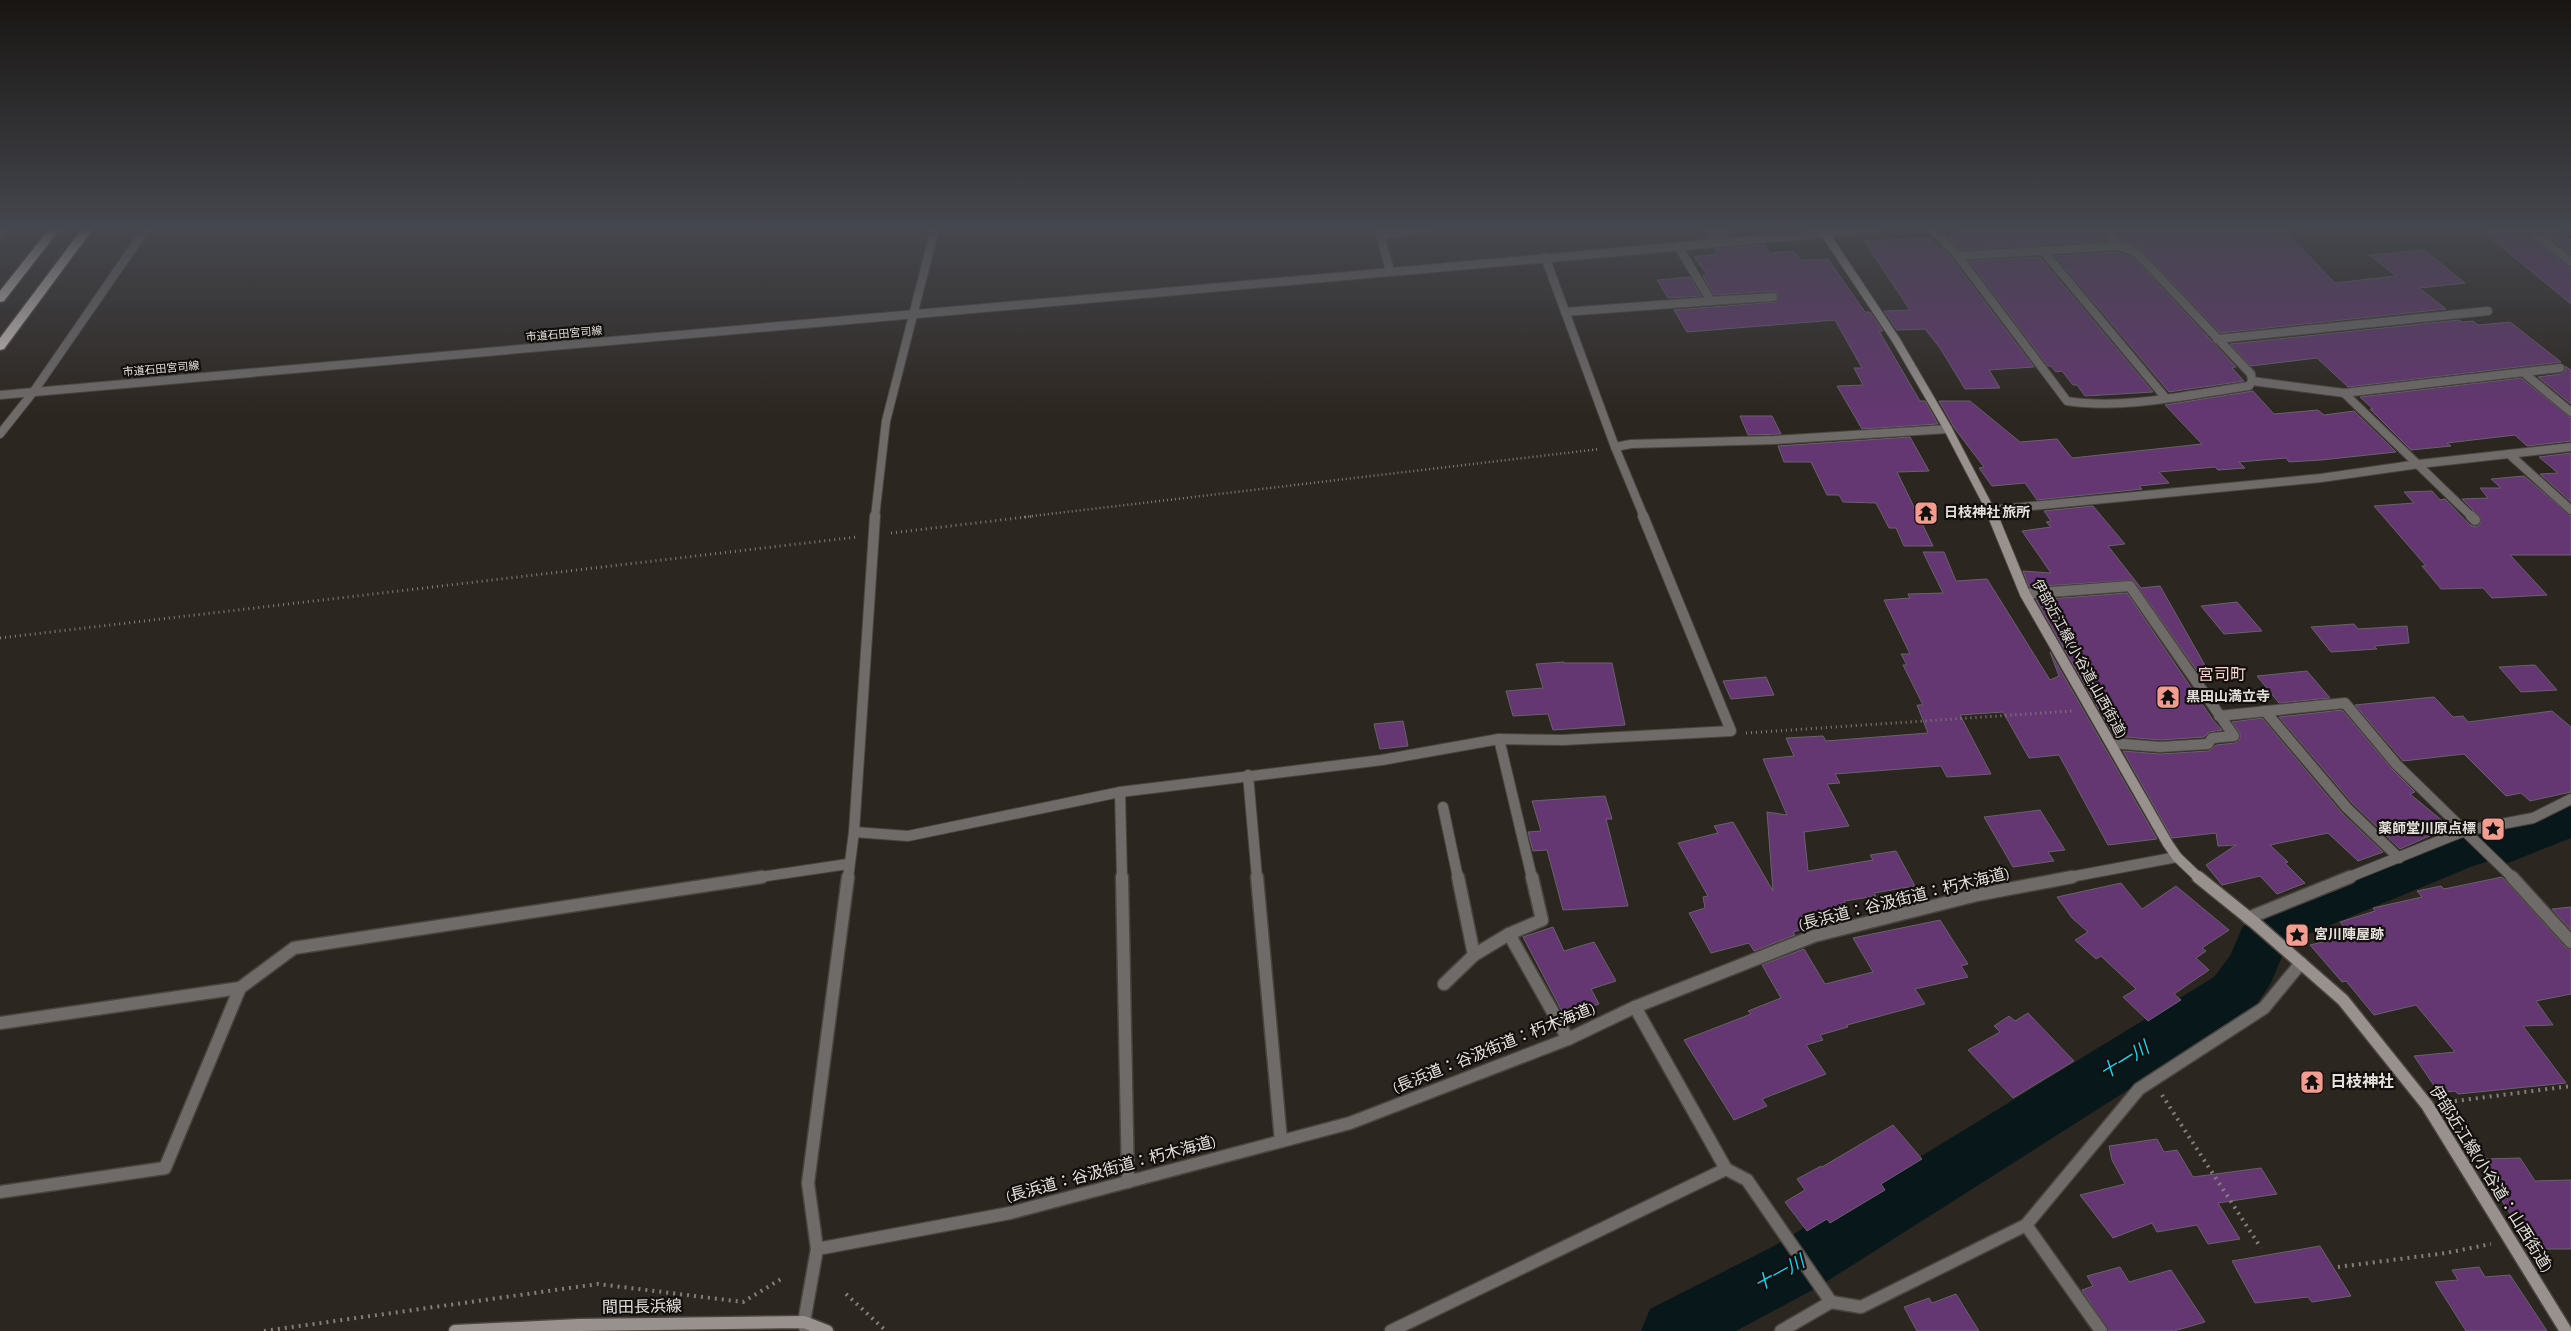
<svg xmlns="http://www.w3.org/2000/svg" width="2571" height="1331" viewBox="0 0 2571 1331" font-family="'Alegreya Sans','Noto Sans JP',sans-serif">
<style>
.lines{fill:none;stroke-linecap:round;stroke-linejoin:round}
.river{fill:#08171a;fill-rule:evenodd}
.building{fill:#643672;stroke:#68626a}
.service-far1-casing{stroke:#4a443e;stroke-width:12}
.service-casing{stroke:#4a443e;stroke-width:15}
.minor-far2-casing{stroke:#4a443e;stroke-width:10}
.minor-far1-casing{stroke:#4a443e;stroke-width:12}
.minor-casing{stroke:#4a443e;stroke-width:15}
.tertiary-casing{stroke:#4a443e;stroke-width:10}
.secondary-far2-casing{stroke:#4a443e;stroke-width:10}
.secondary-far1-casing{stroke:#4a443e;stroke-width:12}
.secondary-casing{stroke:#4a443e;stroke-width:15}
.motorway-casing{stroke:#4a443e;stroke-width:3}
.path-far2{stroke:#837e79;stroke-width:2.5;stroke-dasharray:1 3;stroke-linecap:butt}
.path-far1{stroke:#837e79;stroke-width:3;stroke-dasharray:1 4;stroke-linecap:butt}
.path{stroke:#837e79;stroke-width:4;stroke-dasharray:2 5;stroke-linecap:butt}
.service-far1{stroke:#6f6b69;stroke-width:10}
.service{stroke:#6f6b69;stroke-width:12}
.minor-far2{stroke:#6f6b69;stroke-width:8}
.minor-far1{stroke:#6f6b69;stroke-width:10}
.minor{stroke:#6f6b69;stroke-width:12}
.tertiary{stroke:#6f6b69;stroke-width:8}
.secondary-far2{stroke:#98918e;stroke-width:8}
.secondary-far1{stroke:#98918e;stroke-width:10}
.secondary{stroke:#98918e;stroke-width:12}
.motorway{fill:#d5cac5;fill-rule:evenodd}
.labels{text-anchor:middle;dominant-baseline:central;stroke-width:4.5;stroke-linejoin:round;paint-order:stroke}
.far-street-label{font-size:11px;fill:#e5e1dd;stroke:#120f0d}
.poi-label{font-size:14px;font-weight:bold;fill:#e5e1dd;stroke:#120f0d;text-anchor:start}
.street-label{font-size:14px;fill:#e5e1dd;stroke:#120f0d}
.quarter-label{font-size:16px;fill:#f7d4ce;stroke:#120f0d}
.near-street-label{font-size:16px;fill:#e5e1dd;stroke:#120f0d}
.near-poi-label{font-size:16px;font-weight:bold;fill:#e5e1dd;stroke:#120f0d;text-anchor:start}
.near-water-label{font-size:18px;font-style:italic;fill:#15d8f6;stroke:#120f0d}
</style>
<rect width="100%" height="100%" fill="#2c2620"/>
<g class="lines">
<polygon class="river" points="2571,797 2571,838 2508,863 2489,861 2473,866 2294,940 2283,954 2271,983 2252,1011 1818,1287 1736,1331 1641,1331 1650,1309 1776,1245 2214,977 2230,956 2242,928 2258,908 2447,834 2489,821 2506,823"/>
</g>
<g class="building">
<polygon points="1703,229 1725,229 1729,236 1708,238"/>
<polygon points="1984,229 2098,229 2107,241 1960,250 1949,238 1954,231"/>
<polygon points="2112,229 2283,229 2335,283 2396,276 2369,255 2424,250 2465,283 2419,288 2446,309 2220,333 2141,249 2122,241"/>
<polygon points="2480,229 2524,229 2526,234 2571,268 2571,304"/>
<polygon points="2539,229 2558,229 2571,240 2571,254"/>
<polygon points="1930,238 1940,250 1942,247 1953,260 2034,367 1989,370 2000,388 1965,389 1940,348 1925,329 1897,330 1884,311 1910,310 1864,241"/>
<polygon points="1765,245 1770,253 1794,251 1800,260 1828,259 1865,312 1870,312 1883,331 1879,331 1920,401 1925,401 1938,424 1862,429 1837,386 1863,385 1854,368 1862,368 1835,320 1687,332 1674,310 1777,302 1778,294 1773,291 1714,295 1703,276 1707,275 1694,257 1716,254 1714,249"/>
<polygon points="2118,252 2134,258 2236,367 2232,368 2244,381 2169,392 2055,256"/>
<polygon points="2040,257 2153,392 2085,396 2077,385 2073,385 2062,371 2056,372 2051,366 2048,366 1969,261"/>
<polygon points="1690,277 1701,296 1668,298 1657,280"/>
<polygon points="2459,320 2462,322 2473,321 2478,325 2510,322 2561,362 2348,387 2317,358 2251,366 2230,344"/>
<polygon points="2565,366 2571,370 2571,404 2538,377 2561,374 2565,371"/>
<polygon points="2521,378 2571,418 2571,441 2527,446 2515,435 2447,443 2451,446 2411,450 2370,409 2373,409 2360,397"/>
<polygon points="2253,391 2274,414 2318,410 2324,415 2354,411 2396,452 2321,460 2289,462 2286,458 2239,462 2245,468 2218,470 2215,467 2159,472 2169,483 2139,486 2142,489 2037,500 2025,483 1992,486 1979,468 1984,467 1955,429 1939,401 1970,401 2020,442 2057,439 2072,458 2202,444 2165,405"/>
<polygon points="1740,416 1772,416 1781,434 1748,435"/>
<polygon points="1910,437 1929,471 1897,472 1933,546 1904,546 1896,528 1889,528 1876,503 1843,502 1839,495 1827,495 1811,462 1784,462 1778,446"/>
<polygon points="2571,453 2571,502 2540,474 2558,473 2539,457"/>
<polygon points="2524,476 2571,516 2571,555 2510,555 2547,595 2492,598 2483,588 2441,589 2422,566 2426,566 2374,506 2414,503 2404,492 2432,491 2440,500 2445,499 2470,525 2476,527 2480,524 2481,518 2462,499 2488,498 2480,488 2501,488 2491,479"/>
<polygon points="2093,506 2125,544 2108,546 2141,588 2160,586 2211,676 2200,675 2133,580 2029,587 2023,571 2051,573 2022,531 2051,527 2046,522 2051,521 2044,511"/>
<polygon points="1923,552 1944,552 1956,581 1987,579 2050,680 2059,676 2050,652 2157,839 2108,845 2059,755 2029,758 2003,712 1960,715 1991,774 1947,777 1941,766 1835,774 1840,783 1827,784 1849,826 1804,832 1808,871 1873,860 1870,855 1896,851 1915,886 1874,893 1876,896 1844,901 1848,908 1797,919 1803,929 1793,932 1795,935 1754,951 1749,943 1711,953 1689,913 1705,908 1703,897 1708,896 1678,843 1718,833 1714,826 1733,822 1773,891 1767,812 1787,815 1763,759 1794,756 1786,738 1823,736 1826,741 1928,733 1917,705 1923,705 1903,665 1907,665 1901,654 1910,654 1884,600 1910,598 1908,594 1943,593"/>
<polygon points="2127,593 2213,720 2222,730 2209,732 2204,737 2160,740 2114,736 2036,600"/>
<polygon points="2237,602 2262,631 2224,634 2201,606"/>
<polygon points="2354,624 2358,629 2407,626 2409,643 2374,646 2377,649 2331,652 2311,627"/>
<polygon points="1564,662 1564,663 1612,663 1625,725 1553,730 1548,714 1513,716 1506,691 1543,688 1536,664"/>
<polygon points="2535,665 2557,690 2521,692 2499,667"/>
<polygon points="2307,671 2330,698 2279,703 2257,676"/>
<polygon points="1766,677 1774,695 1731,699 1723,681"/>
<polygon points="2434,697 2453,717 2463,716 2468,722 2552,711 2571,727 2571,792 2530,801 2521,793 2506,796 2464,754 2403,761 2355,705"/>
<polygon points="2342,710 2392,769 2415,792 2410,794 2450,827 2400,849 2352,803 2279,717"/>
<polygon points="2262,718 2342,813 2383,852 2358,861 2328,833 2270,845 2288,862 2285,863 2305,883 2277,894 2260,876 2222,885 2206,865 2236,845 2218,846 2216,833 2172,838 2123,751 2160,754 2209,751 2216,745 2235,743 2240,739 2240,733 2232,722"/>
<polygon points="1403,721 1408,746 1380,749 1374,724"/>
<polygon points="1605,796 1612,819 1606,819 1628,906 1563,910 1547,850 1533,851 1528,832 1541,831 1532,801"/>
<polygon points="2040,810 2065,850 2048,852 2054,861 2013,867 1984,817"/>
<polygon points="2502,877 2565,947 2571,950 2571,994 2536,1001 2553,1025 2523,1026 2566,1083 2458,1094 2455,1091 2439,1093 2414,1056 2455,1052 2416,1005 2374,1015 2346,981 2342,982 2310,945 2351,935 2340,922 2375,911 2373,908 2422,897 2417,891 2441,886 2444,889"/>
<polygon points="2121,883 2142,909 2176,886 2229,930 2202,948 2206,951 2196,958 2209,970 2174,994 2181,1000 2148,1021 2123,997 2136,989 2101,956 2096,959 2075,940 2088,932 2072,918 2057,897"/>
<polygon points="2571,907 2571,930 2552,909"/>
<polygon points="1940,920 1968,964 1961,966 1968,977 1915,989 1925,1004 1847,1025 1848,1027 1820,1035 1823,1040 1806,1045 1826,1074 1762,1099 1767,1106 1734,1120 1684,1040 1751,1014 1748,1011 1781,998 1762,965 1804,949 1825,984 1873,972 1853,938"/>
<polygon points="1553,927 1564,951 1594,942 1616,981 1591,989 1599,1004 1564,1015 1523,937"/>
<polygon points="2028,1013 2074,1061 2013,1098 1968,1050 2000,1032 1994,1026 2009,1016 2015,1021"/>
<polygon points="1893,1125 1922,1159 1881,1184 1885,1190 1830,1223 1827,1219 1807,1231 1785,1202 1805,1190 1797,1179 1821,1166 1822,1167"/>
<polygon points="2157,1139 2164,1152 2177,1150 2193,1177 2261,1168 2277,1194 2218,1203 2240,1239 2208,1244 2197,1225 2157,1232 2152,1223 2113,1238 2080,1195 2125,1184 2112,1160 2109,1146"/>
<polygon points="2520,1158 2535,1181 2571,1180 2571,1249 2542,1249 2531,1230 2521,1231 2491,1183 2498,1183 2482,1159"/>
<polygon points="2320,1246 2351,1296 2312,1302 2308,1297 2255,1303 2232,1261"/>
<polygon points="2120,1267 2129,1282 2171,1270 2205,1322 2174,1331 2109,1331 2082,1290 2093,1286 2087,1276"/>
<polygon points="2479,1267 2485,1277 2510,1275 2547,1331 2466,1331 2435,1282 2458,1280 2452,1270"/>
<polygon points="1956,1294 1979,1331 1917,1331 1904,1307 1929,1298 1932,1303"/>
</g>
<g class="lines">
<g class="service-far1-casing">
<g id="service-far1">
<polyline points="2025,594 2130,586 2234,736 2212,738 2208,744 2160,747 2111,743"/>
<polyline points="2265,711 2347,808 2399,858"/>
<polyline points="2219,716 2345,703 2397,765 2513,878"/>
<polyline points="1443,807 1458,878"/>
</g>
</g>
<g class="service-casing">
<g id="service">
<polyline points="1458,877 1474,955 1509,934"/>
<polyline points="2512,877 2571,942"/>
<polyline points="1444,984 1474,955"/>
</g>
</g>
<g class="minor-far2-casing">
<g id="minor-far2">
<path d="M1932 229 1958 256 2067 401C2124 410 2192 394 2249 386L2252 381 2251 374 2137 253 2119 246 2104 229"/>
<polyline points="2530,229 2571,262"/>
<polyline points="0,235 5,229"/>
<polyline points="2044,252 2164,396"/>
<polyline points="1958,256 2119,246"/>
<polyline points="1545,257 1615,447 1644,517"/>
<polyline points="1390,271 1380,234 1431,229"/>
<polyline points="1711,301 1773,297"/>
<polyline points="1565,312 1711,301 1678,246"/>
<polyline points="2217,339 2488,311"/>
<polyline points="2524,373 2571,412"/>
<polyline points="2252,381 2344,393 2560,368"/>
<polyline points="2344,393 2472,517"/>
<polyline points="0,434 34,391 146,229"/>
<polyline points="1615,447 1631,444 1775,440 1948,429"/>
<polyline points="2509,454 2571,510"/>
<polyline points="1991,510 2321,478 2419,464 2571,447"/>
<polyline points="875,517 886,421 935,229"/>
</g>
</g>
<g class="minor-far1-casing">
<g id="minor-far1">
<polyline points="2471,516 2475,520"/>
<polyline points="1499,739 1532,878"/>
<polyline points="1248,775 1257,878"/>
<polyline points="1120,792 1122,878"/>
<polyline points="854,832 908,836 1120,792 1382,760 1499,739 1563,740 1731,731 1643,516"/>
<polyline points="754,878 848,864"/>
<polyline points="848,878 854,832 875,516"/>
<polyline points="2065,878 2177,857"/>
<polyline points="2347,878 2464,831 2533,818 2571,799"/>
</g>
</g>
<g class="minor-casing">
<g id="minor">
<polyline points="1122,877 1128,1182"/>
<polyline points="1257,877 1281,1141"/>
<polyline points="1532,877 1542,920 1509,934 1568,1039"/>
<polyline points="2248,918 2350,877"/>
<polyline points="0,1023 240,988 294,948 762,877"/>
<polyline points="1726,1169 1747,1180 1831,1302"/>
<polyline points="0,1192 165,1168 240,988"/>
<polyline points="2026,1225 2101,1331"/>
<polyline points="817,1249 1010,1213 1350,1123 1568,1039 1635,1007 1814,936 1977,895 2072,877"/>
<polyline points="806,1331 804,1322 817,1249 808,1183 848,877"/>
<polyline points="1391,1331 1726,1169 1635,1007"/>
<polyline points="1781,1331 1831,1302 1861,1307 2026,1225 2139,1089 2264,1008 2301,963"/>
</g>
</g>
<g class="tertiary-casing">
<polyline id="tertiary" points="0,395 1877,229"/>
</g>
<g class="secondary-far2-casing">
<polyline id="secondary-far2" points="1822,229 1896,340 1948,429 1994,517"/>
</g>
<g class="secondary-far1-casing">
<polyline id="secondary-far1" points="1993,516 2025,594 2168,844 2177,857 2199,878"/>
</g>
<g class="secondary-casing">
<g id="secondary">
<polyline points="2198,877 2255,923 2343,1000 2427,1105 2566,1331"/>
<polyline points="455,1331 579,1325 804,1322 827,1331"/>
</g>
</g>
<g class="motorway-casing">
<g id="motorway">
<polygon points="49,229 60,229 4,301 0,302 0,291"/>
<polygon points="82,229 93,229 4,349 0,350 0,338"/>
</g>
</g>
<polyline class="path-far2" points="1024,517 1600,449"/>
<g class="path-far1">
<polyline points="891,533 1035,516"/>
<polyline points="0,638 857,537"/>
<polyline points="1746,733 2072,711"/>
</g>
<g class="path">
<polyline points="2162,1095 2261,1248"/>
<polyline points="2448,1102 2571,1086"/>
<polyline points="2338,1267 2446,1253 2491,1244"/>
<polyline points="846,1294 886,1331"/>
<polyline points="264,1331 598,1284 743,1302 781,1279"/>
</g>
<use href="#service-far1" class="service-far1"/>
<use href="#service" class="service"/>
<use href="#minor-far2" class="minor-far2"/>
<use href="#minor-far1" class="minor-far1"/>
<use href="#minor" class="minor"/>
<use href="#tertiary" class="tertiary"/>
<use href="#secondary-far2" class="secondary-far2"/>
<use href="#secondary-far1" class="secondary-far1"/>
<use href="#secondary" class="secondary"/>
<use href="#motorway" class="motorway"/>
</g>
<linearGradient id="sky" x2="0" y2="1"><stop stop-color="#181512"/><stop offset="0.55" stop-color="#45474e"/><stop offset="1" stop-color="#45474e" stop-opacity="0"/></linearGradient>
<rect width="2571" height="415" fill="url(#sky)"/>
<defs>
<g id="temple-square" transform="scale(1.25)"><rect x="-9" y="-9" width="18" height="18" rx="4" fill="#f59c90" stroke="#120f0d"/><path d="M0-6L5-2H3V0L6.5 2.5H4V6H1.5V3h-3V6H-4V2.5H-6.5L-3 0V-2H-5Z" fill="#111"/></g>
<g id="sight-square" transform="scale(1.25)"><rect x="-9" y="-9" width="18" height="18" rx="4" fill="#f59c90" stroke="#120f0d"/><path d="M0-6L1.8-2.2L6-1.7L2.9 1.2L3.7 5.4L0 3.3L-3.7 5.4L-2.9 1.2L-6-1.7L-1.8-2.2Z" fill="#111"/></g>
</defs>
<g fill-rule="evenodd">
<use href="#temple-square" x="1926" y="513"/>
<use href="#temple-square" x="2168" y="697"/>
<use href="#sight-square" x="2493" y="829"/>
<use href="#sight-square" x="2297" y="935"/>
<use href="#temple-square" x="2312" y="1082"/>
</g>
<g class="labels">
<g class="far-street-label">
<text transform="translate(564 334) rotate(-5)">市道石田宮司線</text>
<text transform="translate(161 369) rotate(-5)">市道石田宮司線</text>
</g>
<g class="poi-label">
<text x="1944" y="513">日枝神社 旅所</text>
<text x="2186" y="697">黒田山満立寺</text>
<text x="2476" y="829" text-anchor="end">薬師堂川原点標</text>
<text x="2314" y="935">宮川陣屋跡</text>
</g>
<g class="street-label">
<text transform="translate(2079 659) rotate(61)">伊部近江線(小谷道;山西街道)</text>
</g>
<g class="quarter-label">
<text x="2222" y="675">宮司町</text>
</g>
<g class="near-street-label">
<text transform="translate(1904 899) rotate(-14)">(長浜道：谷汲街道：朽木海道)</text>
<text transform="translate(1494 1048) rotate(-22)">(長浜道：谷汲街道：朽木海道)</text>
<text transform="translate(1111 1169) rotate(-15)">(長浜道：谷汲街道：朽木海道)</text>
<text transform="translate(2491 1179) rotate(58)">伊部近江線(小谷道：山西街道)</text>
<text transform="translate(642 1307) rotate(-1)">間田長浜線</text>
</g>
<g class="near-poi-label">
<text x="2330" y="1082">日枝神社</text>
</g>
<g class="near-water-label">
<text transform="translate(2125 1061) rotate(-32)">十一川</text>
<text transform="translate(1780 1274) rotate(-29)">十一川</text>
</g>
</g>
</svg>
